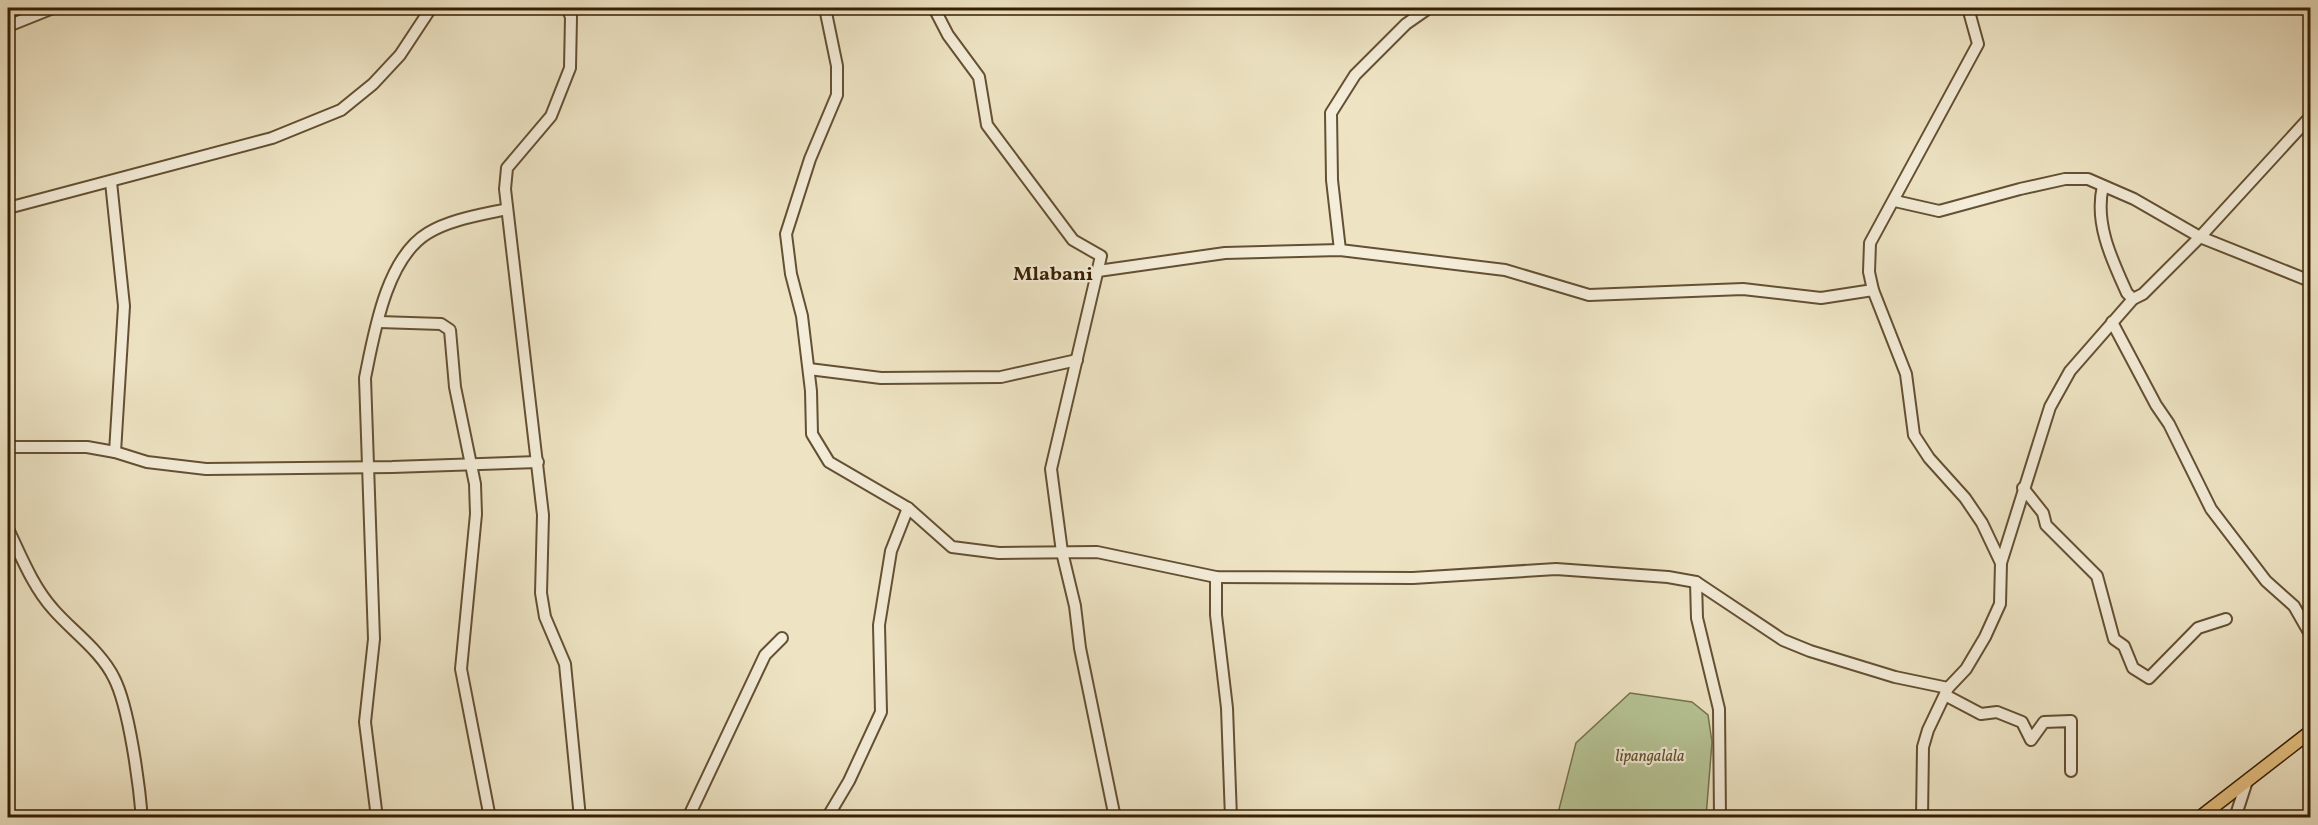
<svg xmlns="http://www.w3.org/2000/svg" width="2318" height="825" viewBox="0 0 2318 825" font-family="Vollkorn,serif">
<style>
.green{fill:#b6c596;stroke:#76724c;stroke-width:1.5}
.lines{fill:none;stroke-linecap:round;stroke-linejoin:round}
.minor-casing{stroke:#645032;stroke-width:14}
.major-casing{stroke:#361e02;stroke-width:15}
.minor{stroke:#f4edd9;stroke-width:10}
.major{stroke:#e7c282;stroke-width:12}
.labels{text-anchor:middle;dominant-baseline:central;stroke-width:4.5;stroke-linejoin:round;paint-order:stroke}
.park-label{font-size:16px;font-style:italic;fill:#5c502e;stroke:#f4edd9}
.quarter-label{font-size:20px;font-weight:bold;fill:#361e02;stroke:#f4edd9}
</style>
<rect width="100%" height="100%" fill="#eee4c4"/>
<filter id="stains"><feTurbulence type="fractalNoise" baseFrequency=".00333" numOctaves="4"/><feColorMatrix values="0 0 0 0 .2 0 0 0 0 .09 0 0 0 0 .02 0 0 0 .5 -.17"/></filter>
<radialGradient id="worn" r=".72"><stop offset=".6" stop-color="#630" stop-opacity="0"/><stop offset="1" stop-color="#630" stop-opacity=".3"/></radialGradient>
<polygon class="green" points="1630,693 1692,702 1708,715 1712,742 1706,817 1557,817 1576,743"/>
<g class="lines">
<g class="minor-casing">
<g id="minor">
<polyline points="567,8 571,17 570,68 551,116 507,168 505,189 543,515 541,593 545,617 565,664 580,818"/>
<polyline points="825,8 837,66 837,95 810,159 786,234 791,274 802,316 811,391 812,434 829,462 908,508 952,547 999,553 1097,552 1216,577 1413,578 1556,569 1668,577 1696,582 1783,640 1810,651 1895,677 1948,688"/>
<polyline points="934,8 948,35 979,77 987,125 1073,240 1101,256 1051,469 1062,552 1075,606 1080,648 1115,818"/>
<polyline points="8,26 53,8"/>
<polyline points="111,182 124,306 115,452"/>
<path d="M2103 186C2094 223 2112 260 2127 293L2133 299"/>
<polyline points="1895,201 1939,211 2020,189 2065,179 2088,179 2134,199 2200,237 2310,281"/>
<polyline points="8,208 272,138 341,110 373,84 400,55 431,8"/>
<polyline points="1340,250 1332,180 1331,113 1355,75 1406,24 1429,8"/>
<polyline points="1098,271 1225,253 1340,250 1505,270 1589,295 1743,289 1821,298 1873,290"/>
<polyline points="379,322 441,324 450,330 455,387 475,484 476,514 461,669 490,818"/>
<polyline points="2112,322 2156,405 2169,424 2211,509 2266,581 2294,606 2310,634"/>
<polyline points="809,369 881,378 1001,377 1077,360"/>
<polyline points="8,447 87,447 115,452 147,462 206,469 392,467 538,462"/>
<polyline points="2023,488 2043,513 2046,525 2097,576 2114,639 2124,646 2133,668 2149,678 2198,628 2226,619"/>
<path d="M8 529C21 556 33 587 53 609 72 631 101 651 114 678 129 707 139 783 142 818"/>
<polyline points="2001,563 2050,407 2070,371 2133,299 2143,294 2200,237 2310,117"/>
<polyline points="1216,577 1216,615 1227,708 1231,818"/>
<polyline points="1696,582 1697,618 1719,709 1720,818"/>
<polyline points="1945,695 1981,714 1997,712 2022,722 2031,740 2044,722 2071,721 2071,771"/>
<path d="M377 818 365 722 374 639 365 378C374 334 386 258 428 233 451 219 481 215 507 209"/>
<polyline points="688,818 765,655 782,638"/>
<polyline points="827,818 849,781 881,712 879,625 891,551 908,508"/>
<polyline points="1922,818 1923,747 1928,730 1948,688 1966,669 1985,637 2000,604 2001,563 1982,523 1965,498 1929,458 1914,435 1906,374 1873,290 1869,272 1870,243 1978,44 1968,8"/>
<polyline points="2235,818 2246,784"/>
</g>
</g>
<g class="major-casing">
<polyline id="major" points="2199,818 2310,732"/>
</g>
<use href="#minor" class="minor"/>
<use href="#major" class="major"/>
</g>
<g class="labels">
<g class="park-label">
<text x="1650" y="757">lipangalala</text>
</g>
<g class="quarter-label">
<text x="1053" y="275">Mlabani</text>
</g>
</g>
<rect width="2318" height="825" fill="none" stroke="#eee4c4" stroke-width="30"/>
<rect x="9" y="9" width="2300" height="807" fill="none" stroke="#361e02" stroke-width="3"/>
<rect x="15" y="15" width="2288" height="795" fill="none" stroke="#361e02" stroke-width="1.5"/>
<rect width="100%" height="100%" filter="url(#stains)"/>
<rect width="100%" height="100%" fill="url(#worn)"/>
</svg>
